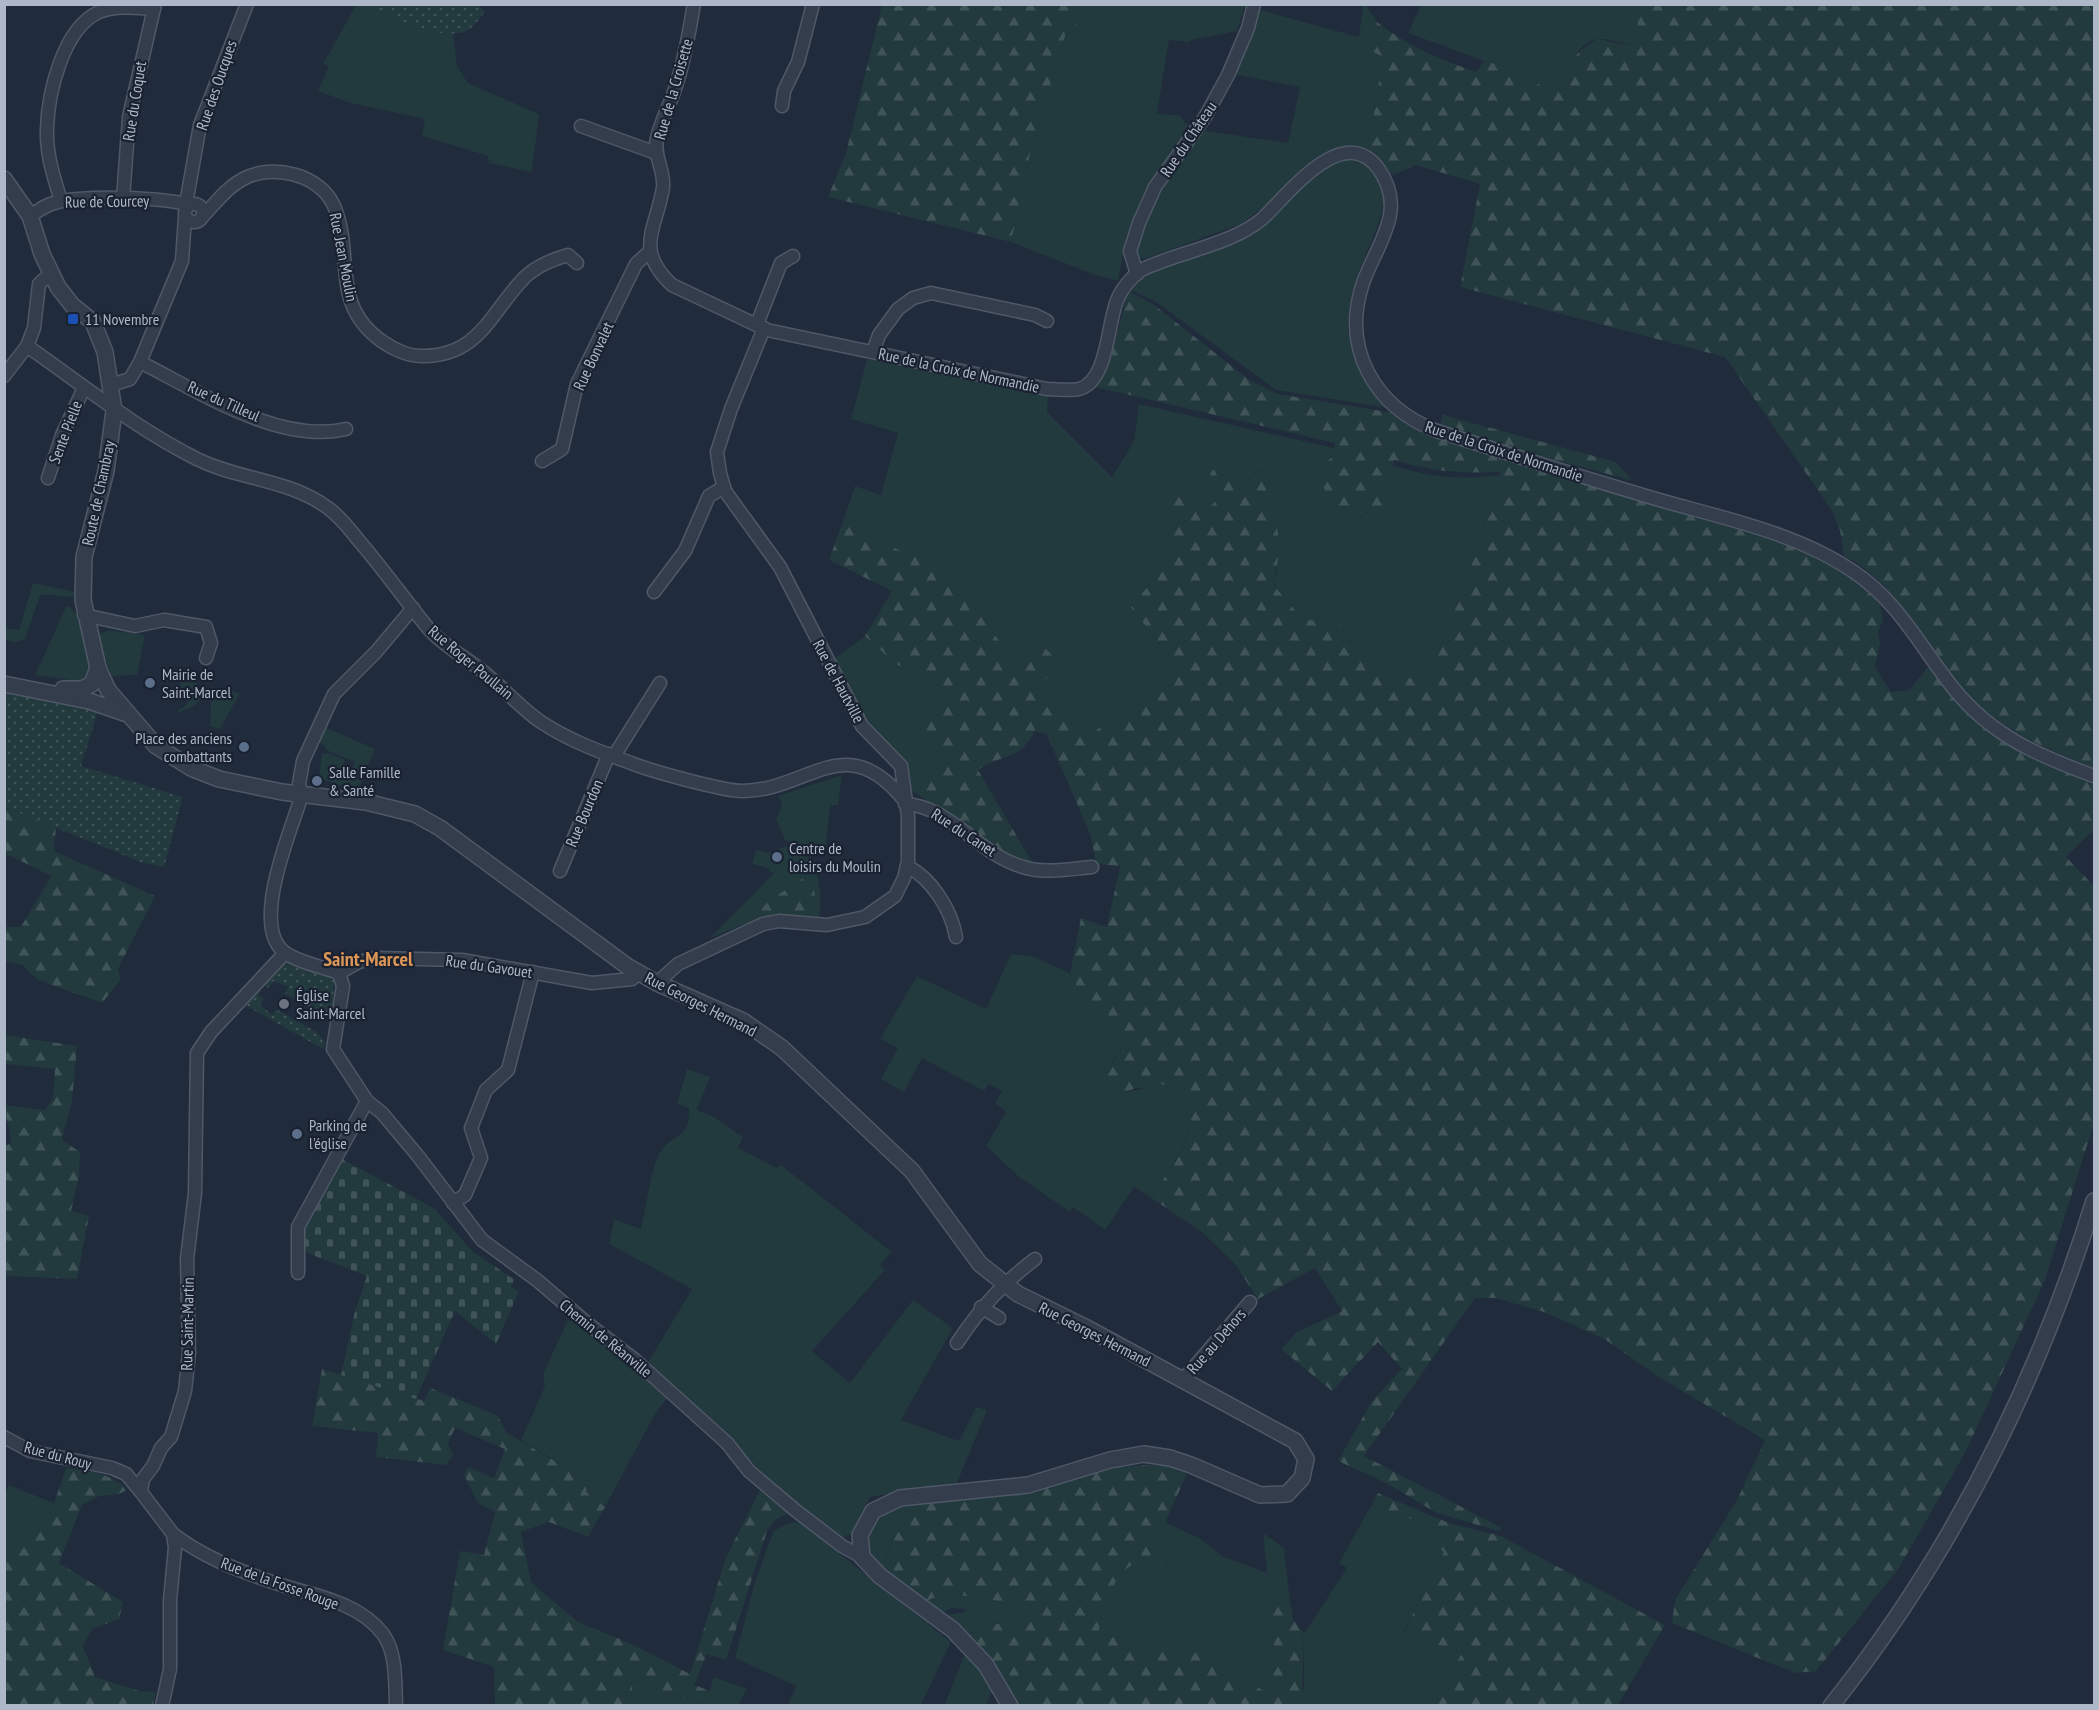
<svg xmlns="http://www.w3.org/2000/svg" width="2099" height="1710" viewBox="0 0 2099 1710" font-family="'PT Sans Narrow',sans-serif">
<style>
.grass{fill:#22393d}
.forest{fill:url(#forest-firs)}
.cemetery{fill:url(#cemetery-stones)}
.park{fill:url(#park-dots)}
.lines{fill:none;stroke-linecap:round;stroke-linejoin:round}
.minor-casing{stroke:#4f5867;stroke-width:15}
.tertiary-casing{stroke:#4f5867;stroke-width:18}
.minor{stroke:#343d4c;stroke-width:12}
.tertiary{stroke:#343d4c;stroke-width:15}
.transit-dot{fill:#1a4fb4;stroke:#1a2231;stroke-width:2}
.service-dot{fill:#5c6f8a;stroke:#1a2231;stroke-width:2}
.worship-dot{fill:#6b7280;stroke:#1a2231;stroke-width:2}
.labels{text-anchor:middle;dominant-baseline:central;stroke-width:4.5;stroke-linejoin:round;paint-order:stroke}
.street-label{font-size:16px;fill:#afb8c8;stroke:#1a2231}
.poi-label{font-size:16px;fill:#afb8c8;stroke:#1a2231;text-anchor:start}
.quarter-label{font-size:20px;font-weight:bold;fill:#dc9657;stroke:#1a2231}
</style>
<defs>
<pattern id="forest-firs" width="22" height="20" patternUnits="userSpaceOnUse" patternTransform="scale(1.5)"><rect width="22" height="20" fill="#22393d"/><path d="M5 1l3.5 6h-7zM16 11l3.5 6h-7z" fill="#405458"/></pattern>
<pattern id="cemetery-stones" width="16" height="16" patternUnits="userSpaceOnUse" patternTransform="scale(1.5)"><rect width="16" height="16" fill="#22393d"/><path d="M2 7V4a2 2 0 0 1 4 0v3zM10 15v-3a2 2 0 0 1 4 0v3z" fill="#405458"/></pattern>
<pattern id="park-dots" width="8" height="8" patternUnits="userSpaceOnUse" patternTransform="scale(1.5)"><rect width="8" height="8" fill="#22393d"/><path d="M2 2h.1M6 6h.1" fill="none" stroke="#405458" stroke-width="1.8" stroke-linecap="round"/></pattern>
</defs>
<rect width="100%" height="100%" fill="#202b3c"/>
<g class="grass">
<polygon points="356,5 368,5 437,32 453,32 457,66 468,83 539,114 532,172 489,163 488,156 422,136 425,119 350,103 318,91 329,66 323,64"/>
<polygon points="1077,5 1245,5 1237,31 1191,40 1189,42 1169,40 1157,114 1179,115 1188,126 1142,197 1126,238 1118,281 1095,275 1011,242 1031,149 1068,25 1076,27"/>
<polygon points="1363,5 1366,5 1377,22 1371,51 1383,57 1367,156 1344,149 1329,151 1314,160 1281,193 1241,224 1145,259 1139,257 1136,250 1151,204 1200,130 1288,143 1300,87 1233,74 1256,9 1359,37"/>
<path d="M1421 5H1639L1637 45C1626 45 1607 38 1599 39 1575 42 1569 68 1564 87L1549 91 1515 69 1484 61 1408 33Z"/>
<path d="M1332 159C1362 158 1369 163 1385 189 1384 214 1374 236 1364 259 1338 322 1343 357 1388 408L1276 390 1156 302 1129 289 1146 273 1270 217 1317 170Z"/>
<path d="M867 359 1048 396 1047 412 1112 477 1134 441 1139 404 1334 448 1333 456 1320 468 1387 499 1393 465C1432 478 1460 480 1500 475L1503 485 1486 510 1482 536 1428 682 1396 675 1363 659 1336 619C1299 628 1294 607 1272 582 1274 578 1277 573 1277 569 1278 555 1268 477 1260 469L1244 483 1209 486 1216 501 1208 508 1189 495 1167 525 1173 556 1131 607 1168 655 1176 681 1083 738 1040 684V642L1013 660 966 595 842 524 855 486 881 495 898 433 851 419Z"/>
<path d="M33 583 76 592V594C65 602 52 591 40 596L25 639 14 643 5 639V628L19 630Z"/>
<polygon points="66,607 70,607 77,614 91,673 84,682 35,675"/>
<polygon points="107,630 145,635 137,675 112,676 96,637"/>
<polygon points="865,636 896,664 936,683 944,692 941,757 917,794 907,788 906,771 867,723 831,661"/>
<polygon points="178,675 197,683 195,693 205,695 194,706 178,713 178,710 187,705 189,697 182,692"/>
<polygon points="212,687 240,693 220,729 210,726"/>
<polygon points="325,727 375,749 357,792 344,792 345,787 319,778 322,754 329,753 345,760 338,777 347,781 355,762 326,750 325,746 319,742"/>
<polygon points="842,775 838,805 830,805 826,846 816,847 813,857 801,847 785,840 776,819 782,805 778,796"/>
<path d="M788 845C820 854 823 891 819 919L757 913V919L710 938 773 874 768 868 752 864 756 850 770 853Z"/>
<path d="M1011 954 1032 956 1070 973 1088 1008 1117 1037 1121 1051 1112 1062 1121 1094C1135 1088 1148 1090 1161 1084 1169 1087 1183 1092 1188 1101 1202 1127 1167 1176 1150 1197L1134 1187 1105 1230 1073 1207 1070 1212 1018 1176 986 1146 1006 1112 995 1103 1002 1091 989 1084 984 1091 922 1058 904 1092 881 1079 898 1048 880 1039 917 976 986 1009Z"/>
<path d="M687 1069 710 1077 697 1110 712 1116 743 1137 738 1148 777 1168 781 1165 892 1252 880 1265 885 1270 812 1351 850 1383 913 1300 953 1328 901 1420 959 1441 976 1407 987 1410 957 1483 870 1497 850 1535 839 1539 780 1491 707 1416 647 1364 692 1289 609 1244 614 1219 641 1229C645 1212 652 1163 660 1152 674 1132 690 1139 689 1108L677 1104Z"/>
<polygon points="573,1319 668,1397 655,1414 605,1507 586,1492 590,1482 521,1440 545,1386 543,1374 567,1322"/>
<polygon points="9,1485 54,1503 50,1515 39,1515 5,1555 5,1494"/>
<polygon points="1372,1504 1445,1532 1444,1552 1403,1632 1462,1653 1433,1705 1302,1705 1300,1699 1304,1687 1304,1634 1347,1568 1339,1563"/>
<path d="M909 1506 883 1563 892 1576C862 1555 856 1539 883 1510Z"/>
<polygon points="795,1522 802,1524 951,1642 921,1705 788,1705 796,1686 735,1658 754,1585 770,1540 774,1531 784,1525"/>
<path d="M1165 1522 1201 1539 1222 1556 1267 1573 1263 1533 1284 1548 1290 1601 1266 1599 1274 1648V1697L1165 1644 1139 1647 1124 1639 1098 1634C1103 1613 1112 1566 1139 1563 1155 1561 1152 1568 1171 1559L1154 1548Z"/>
<polygon points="945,1593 997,1601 1021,1609 1017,1625 1007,1626 993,1623 966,1635 946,1619 948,1615 964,1612 965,1609 951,1608 941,1614 926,1601"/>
<polygon points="966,1651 993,1688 986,1705 944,1706"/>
<polygon points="714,1677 747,1689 738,1705 705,1705"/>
<polygon points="633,1681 704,1705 630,1706"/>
</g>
<g class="forest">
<polygon points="882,5 1077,5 1076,28 1068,26 1031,149 1011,242 828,197 846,153"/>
<path d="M1639 5H2094V768C2043 748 1995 728 1959 685 1923 642 1896 581 1844 556L1840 530 1831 509 1725 357 1460 287 1480 184 1416 165 1394 175 1367 156 1383 57 1371 51 1377 22C1408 46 1439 59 1476 72L1484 61 1515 69 1549 91 1564 87C1570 60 1574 51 1599 39L1620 44 1636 45Z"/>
<path d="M1128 291 1153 304 1248 379 1278 394 1394 413 1538 468 1768 538 1822 559 1855 578 1880 604 1883 620 1878 632 1880 643 1875 667 1891 692 1909 690 1930 665 1967 714 2017 748 2065 772 2094 782V830L2066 857 2094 886V1123L2045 1280 1966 1451 1899 1568 1816 1671 1795 1673 1672 1623 1675 1600 1737 1500 1765 1440 1657 1376 1606 1340 1544 1312 1495 1298H1475L1364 1456 1502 1528 1499 1531 1437 1513 1384 1482 1338 1461 1372 1401 1402 1369 1378 1342 1332 1391 1281 1349 1297 1332 1342 1311 1315 1268 1258 1299 1235 1264 1202 1232 1150 1197C1167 1176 1202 1128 1188 1101 1183 1092 1169 1087 1161 1084L1150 1089 1136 1088 1121 1094 1102 1089 1113 1062 1121 1051 1117 1037 1088 1008 1070 973 1081 918 1107 927 1120 866 1096 864 1091 836 1047 735 1035 731C1018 763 1003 752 978 770L1032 862 1009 856 917 794 941 757 913 722 944 692 936 683 896 664 865 636 892 591 829 560 842 524 937 567 941 580 966 595 1013 660 1040 642 1061 666 1040 684 1083 738 1176 681 1168 655 1131 607 1173 556 1167 525 1173 497 1189 494 1208 508 1216 501 1209 486 1211 472 1221 463 1244 483 1261 469 1265 473C1272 513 1288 541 1272 583 1294 607 1299 628 1336 619L1363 659 1396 675 1428 682 1482 536 1486 510 1503 485 1499 472C1461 474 1430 471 1394 460L1387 499 1379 510C1344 519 1323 506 1320 468L1333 456 1335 443 1095 387 1111 357Z"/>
<polygon points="1443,415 1616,462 1633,481 1439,428"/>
<polygon points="4,807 56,825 54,851 155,896 118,969 121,979 102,1003 38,980 22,965 5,961 5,927 21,927 51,876 5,853"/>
<polygon points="802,879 813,883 816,904 804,918 757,919 757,913 769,901"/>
<path d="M5 1035 77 1046 72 1101 62 1140 80 1152 79 1176 71 1211 89 1216 77 1279 5 1276 4 1147 11 1143C12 1128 4 1119 5 1105L45 1110 53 1098 55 1069 5 1064Z"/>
<polygon points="322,1369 424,1401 430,1388 497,1415 506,1432 590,1482 586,1492 605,1507 588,1537 549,1522 521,1532 531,1582 578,1622 634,1645 690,1674 726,1557 761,1488 788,1513 775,1520 767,1531 726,1660 707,1654 694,1685 710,1691 705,1705 633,1681 630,1705 495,1705 494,1667 443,1650 460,1551 484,1555 495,1512 478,1503 464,1475 468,1467 494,1478 505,1449 455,1428 448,1443 453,1455 446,1465 376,1457 378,1433 312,1426"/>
<path d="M1144 1465 1166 1466 1187 1474 1154 1547 1172 1559C1153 1568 1156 1562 1140 1563 1113 1565 1103 1613 1098 1634L1124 1639 1139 1647 1165 1644 1189 1649 1273 1696 1274 1648 1266 1599 1290 1601 1293 1619 1304 1634 1302 1705H1014L966 1635 974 1633 980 1623 1017 1625 1020 1609 997 1601 946 1593 926 1601 892 1576 883 1564 909 1506 1045 1489 1104 1468Z"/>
<path d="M66 1468C89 1471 110 1472 127 1490L119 1494 99 1496 82 1505 59 1563 123 1602 119 1619 92 1629 83 1646 95 1677 140 1691 156 1692 153 1705H5V1555L39 1515H50Z"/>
<polygon points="1378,1493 1449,1523 1501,1536 1665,1625 1618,1705 1433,1705 1462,1653 1403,1633 1444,1552 1436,1546 1445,1532 1372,1504"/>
</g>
<polygon class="cemetery" points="340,1158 434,1208 472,1251 515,1280 511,1287 519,1291 496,1344 455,1311 416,1399 341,1375 355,1311 367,1276 302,1251 305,1227"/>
<g class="park">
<path d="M368 5H479L485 12C479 19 473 29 464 32 433 40 396 17 368 5Z"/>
<polygon points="4,688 99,708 81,766 183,797 164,867 143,863 5,807"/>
<polygon points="292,962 328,975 334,981 332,1017 327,1018 285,994 288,987 273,981 269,988 264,985 258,995 264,998 260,1005 272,1015 276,1009 316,1032 326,1042 323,1049 243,1004 284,964"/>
</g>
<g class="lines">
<g class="minor-casing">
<g id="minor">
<path d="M694 4C689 32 685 59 676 86 671 103 661 120 657 138 653 156 665 170 663 188 656 229 634 250 672 285L767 330 1047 389C1056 389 1070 391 1079 389 1109 381 1107 321 1118 298 1123 286 1131 278 1141 270 1178 252 1231 245 1262 219 1287 196 1342 121 1378 168 1388 182 1393 198 1390 215 1386 238 1371 260 1363 283 1341 348 1374 407 1437 431 1512 455 1588 479 1663 501 1727 519 1799 534 1854 572 1898 601 1922 649 1954 689 1992 736 2039 756 2094 776"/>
<polyline points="782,106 784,91 798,62 813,4"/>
<polyline points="581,126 656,153"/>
<polyline points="123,199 129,117 155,4"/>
<path d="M61 201C54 178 46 154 47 129 48 93 63 28 99 12 117 5 135 8 154 9"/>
<circle cx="194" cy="213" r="9"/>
<polyline points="186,204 200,125 247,4"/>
<path d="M30 216C39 210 47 204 58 202 85 195 163 197 189 205"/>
<path d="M203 216C216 203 226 188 243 179 272 163 320 174 334 206 355 255 329 305 383 342 393 349 408 356 421 356 479 357 490 313 524 278 535 267 554 259 568 255L577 263"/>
<polyline points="1137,274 1130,251 1139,223 1155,187 1205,117 1228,75 1248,28 1254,4"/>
<polyline points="757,324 781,263 793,256"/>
<path d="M27 346C83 385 135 428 197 459 239 480 289 479 328 508 341 517 350 530 360 542 384 570 405 600 428 628 442 645 465 657 481 670 502 686 519 707 541 722 568 740 600 752 631 763 651 771 723 791 742 791 808 791 845 727 904 800"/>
<polyline points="873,352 879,335 898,309 913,298 931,293 1035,315 1047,321"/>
<path d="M140 362C198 391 280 445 346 429"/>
<polyline points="4,376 27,346 34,328 39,284 51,273"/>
<polyline points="111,385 130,379 140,362 182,261 185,217"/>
<polyline points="542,461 562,449 577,384 636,264 650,251"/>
<polyline points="48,478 62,435 84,388"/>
<polyline points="654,592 685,551 709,496 724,487"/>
<path d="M413 608 376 652 334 694 303 761 299 784 302 795C291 830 251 923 283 951 296 962 323 967 339 973L343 986 333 1049 367 1101 382 1113 418 1156 482 1240 538 1281 587 1323 635 1360 727 1443 749 1471 795 1510 842 1546 862 1557"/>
<polyline points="84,615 135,626 164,620 206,627 211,643 206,658"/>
<polyline points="614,756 660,683"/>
<path d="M905 804C950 806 979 855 1023 867 1045 874 1069 869 1092 867"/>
<path d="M907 866C932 879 951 909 956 937"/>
<polyline points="560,871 609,754"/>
<polyline points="339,973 359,962 376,958 462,960 592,983 632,979 638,972"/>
<polyline points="657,983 678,964 763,924 779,921 827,925 865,917 895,896 904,878 908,861 908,816 901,766 862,726 780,567 725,491 720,473 717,452 731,409 764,328"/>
<polyline points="453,1203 465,1195 481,1158 471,1128 486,1090 508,1070 533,972"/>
<polyline points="298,1273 298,1227 367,1101"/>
<polyline points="981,1307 999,1318"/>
<path d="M957 1343C981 1307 1001 1285 1035 1259"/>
<polyline points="1183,1380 1250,1302"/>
<polyline points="4,1437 30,1451 112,1468 126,1474 141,1492"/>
<path d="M173 1534C203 1557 237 1570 272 1582 309 1595 357 1600 383 1634 397 1653 395 1683 396 1706"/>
<polyline points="162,1706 170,1669 170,1600 175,1548 173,1534 141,1492 143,1479 153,1466 161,1448 171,1437 185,1391 189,1353 187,1259 195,1193 197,1053 211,1032 285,953"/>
</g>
</g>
<g class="tertiary-casing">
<g id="tertiary">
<polyline points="4,179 30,216 42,254 58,287 72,305 93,322 105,352 114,411 106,471 84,557 83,600 98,668 108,690 156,746 191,768 219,779 282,792 366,802 415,814 440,828 627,966 657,983 743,1021 782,1048 912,1171 980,1264 1018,1294 1085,1327 1295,1441 1306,1459 1302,1478 1287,1494 1260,1495 1191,1465 1170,1458 1144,1454 1110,1460 1028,1485 900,1498 873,1511 860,1535 862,1557 880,1576 953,1630 986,1665 1010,1706"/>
<polyline points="4,684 89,701 124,713"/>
<polyline points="63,689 82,689 92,684 98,668"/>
<path d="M1831 1706C1951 1556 2037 1384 2094 1201"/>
</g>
</g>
<use href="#minor" class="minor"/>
<use href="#tertiary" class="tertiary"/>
</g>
<rect class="transit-dot" x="67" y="313" width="12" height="12" rx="3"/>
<g class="service-dot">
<circle cx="150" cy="683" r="6"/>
<circle cx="244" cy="747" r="6"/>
<circle cx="317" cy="781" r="6"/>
<circle cx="777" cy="857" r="6"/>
<circle cx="297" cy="1134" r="6"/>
</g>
<circle class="worship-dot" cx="284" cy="1004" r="6"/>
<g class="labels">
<g class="street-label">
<text transform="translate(216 85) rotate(-71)">Rue des Oucques</text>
<text transform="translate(673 89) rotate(-74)">Rue de la Croisette</text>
<text transform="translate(134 101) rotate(-81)">Rue du Coquet</text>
<text transform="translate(1188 139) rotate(-56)">Rue du Château</text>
<text transform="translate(107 201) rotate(-1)">Rue de Courcey</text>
<text transform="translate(344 257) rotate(79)">Rue Jean Moulin</text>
<text transform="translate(593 356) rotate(-65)">Rue Bonvalet</text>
<text transform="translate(959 370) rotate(12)">Rue de la Croix de Normandie</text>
<text transform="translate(224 401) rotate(24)">Rue du Tilleul</text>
<text transform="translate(65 432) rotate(-69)">Sente Pielle</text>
<text transform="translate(1504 451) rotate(18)">Rue de la Croix de Normandie</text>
<text transform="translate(98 493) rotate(-78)">Route de Chambray</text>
<text transform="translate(471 662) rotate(40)">Rue Roger Poullain</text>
<text transform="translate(839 681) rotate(62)">Rue de Hautville</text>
<text transform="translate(584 813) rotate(-67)">Rue Bourdon</text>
<text transform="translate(964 832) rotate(33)">Rue du Canet</text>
<text transform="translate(489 966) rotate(8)">Rue du Gavouet</text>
<text transform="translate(701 1004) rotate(27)">Rue Georges Hermand</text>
<text transform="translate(187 1324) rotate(-89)">Rue Saint-Martin</text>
<text transform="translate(1095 1334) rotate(27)">Rue Georges Hermand</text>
<text transform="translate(606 1338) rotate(39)">Chemin de Réanville</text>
<text transform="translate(1216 1341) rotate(-49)">Rue au Dehors</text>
<text transform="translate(58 1455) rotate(15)">Rue du Rouy</text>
<text transform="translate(280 1583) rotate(20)">Rue de la Fosse Rouge</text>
</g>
<g class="poi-label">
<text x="85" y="319">11 Novembre</text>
<text x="162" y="674">Mairie de<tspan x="162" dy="18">Saint-Marcel</tspan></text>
<text x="232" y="738" text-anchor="end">Place des anciens<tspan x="232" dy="18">combattants</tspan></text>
<text x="329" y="772">Salle Famille<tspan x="329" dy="18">&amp; Santé</tspan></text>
<text x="789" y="848">Centre de<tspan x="789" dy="18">loisirs du Moulin</tspan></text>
<text x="296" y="995">Église<tspan x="296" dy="18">Saint-Marcel</tspan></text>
<text x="309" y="1125">Parking de<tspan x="309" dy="18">l'église</tspan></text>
</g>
<g class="quarter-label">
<text x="368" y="959">Saint-Marcel</text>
</g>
</g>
<rect width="2099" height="1710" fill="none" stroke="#afb8c8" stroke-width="12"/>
</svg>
